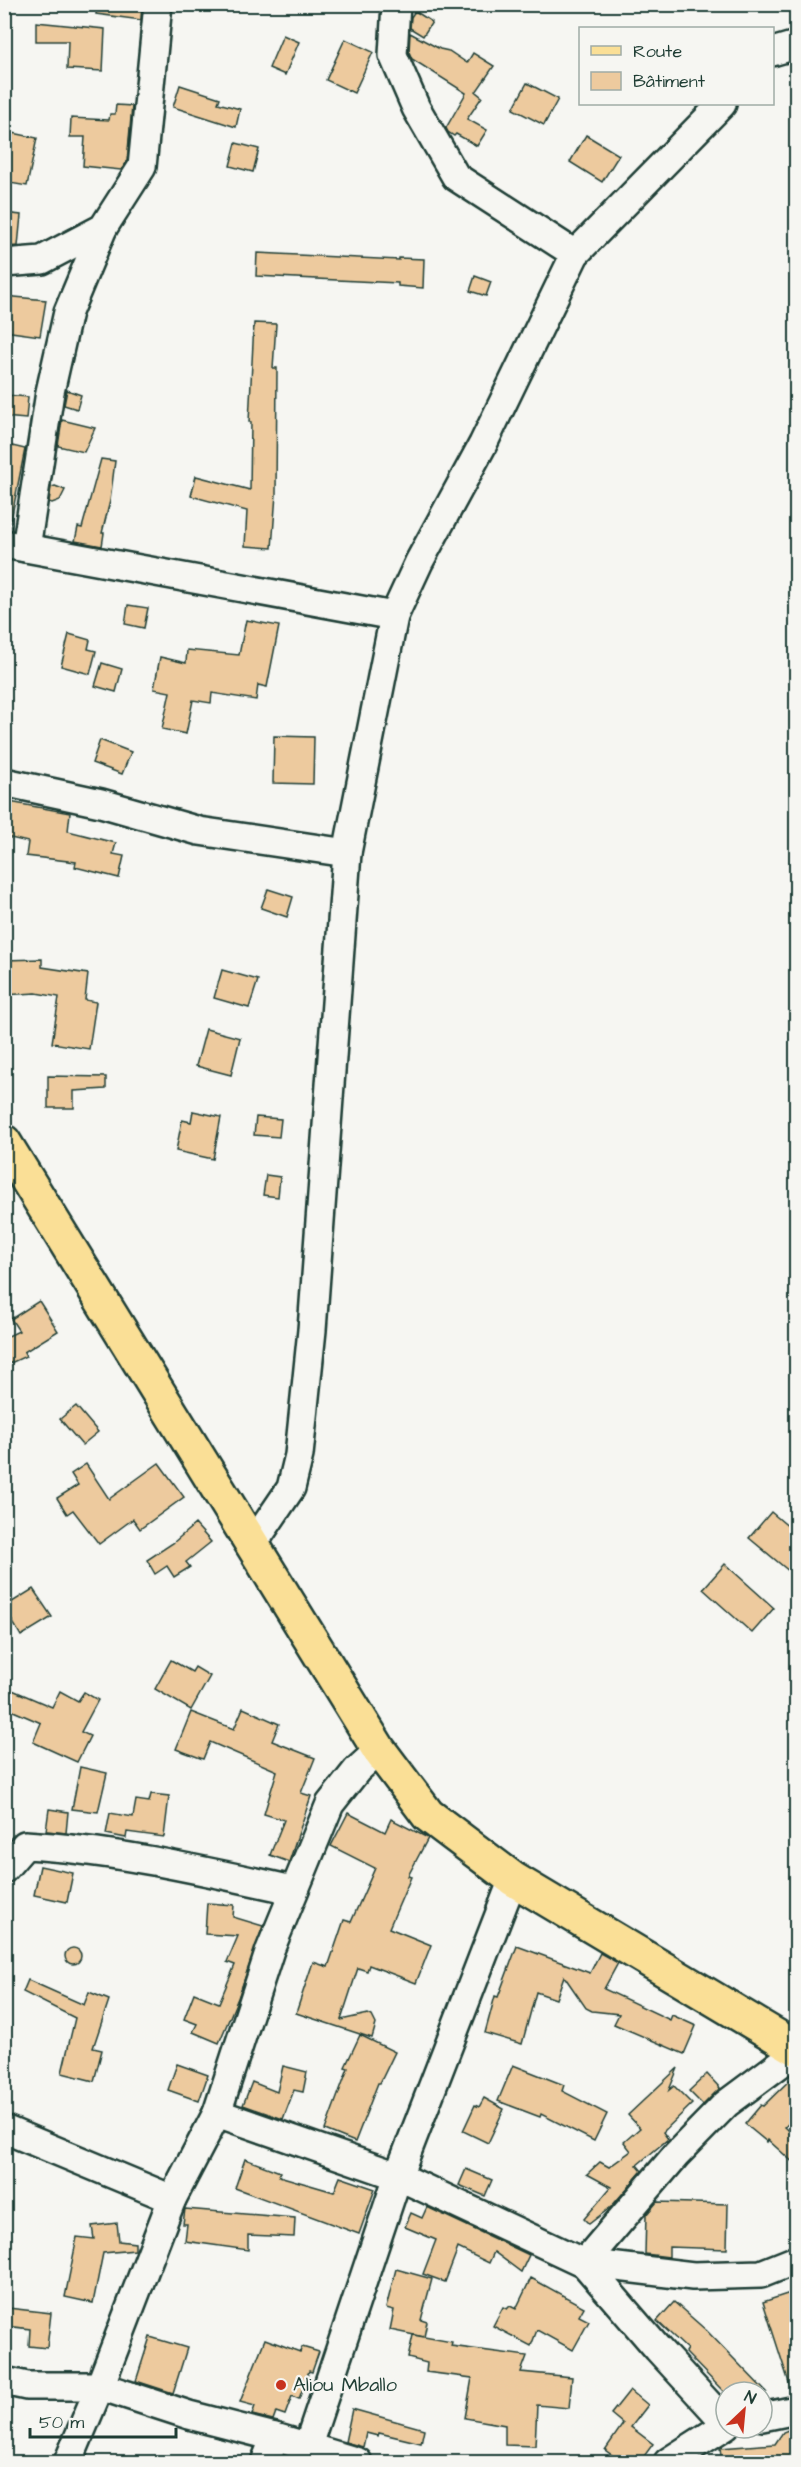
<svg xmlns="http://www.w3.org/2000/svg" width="801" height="2467" viewBox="0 0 801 2467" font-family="'Architects Daughter',sans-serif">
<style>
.building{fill:#edca9e;stroke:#1f3d34;stroke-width:1.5}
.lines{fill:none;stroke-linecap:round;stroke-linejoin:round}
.minor-casing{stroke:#1f3d34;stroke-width:32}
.major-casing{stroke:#1f3d34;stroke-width:38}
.minor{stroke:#f6f6f2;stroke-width:27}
.major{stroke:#fadf96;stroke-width:33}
.poi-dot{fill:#c8321e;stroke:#f6f6f2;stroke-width:2}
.labels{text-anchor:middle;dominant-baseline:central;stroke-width:4.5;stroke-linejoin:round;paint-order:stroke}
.poi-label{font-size:20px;fill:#1f3d34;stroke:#f6f6f2;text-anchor:start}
</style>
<rect width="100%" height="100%" fill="#f6f6f2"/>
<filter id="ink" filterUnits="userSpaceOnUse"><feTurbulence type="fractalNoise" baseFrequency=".0167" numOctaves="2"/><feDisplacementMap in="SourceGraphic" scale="12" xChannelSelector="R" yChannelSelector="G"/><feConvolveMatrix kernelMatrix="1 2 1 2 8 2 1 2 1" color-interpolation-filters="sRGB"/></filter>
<g filter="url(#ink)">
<g class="building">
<polygon points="97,4 142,4 141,20 96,14"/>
<polygon points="415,11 432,22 423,36 410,28 411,17"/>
<polygon points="36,22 105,29 103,71 67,69 68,41 36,41"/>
<polygon points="410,33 440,49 449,51 467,63 473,53 494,66 476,92 482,97 467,119 487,130 477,146 456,134 454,136 448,132 446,128 466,93 412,59 409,52"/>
<polygon points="283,35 299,42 285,75 269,68"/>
<polygon points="345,39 373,52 354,93 326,80"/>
<polygon points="527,83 558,99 544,125 513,109"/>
<polygon points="180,85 220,98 218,103 240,109 236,127 173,107"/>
<polygon points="116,105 132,106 127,162 121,170 83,166 85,137 70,137 71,118 109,120 110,114 115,114"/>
<polygon points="13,133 37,138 27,186 4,182"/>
<polygon points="586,135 619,155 602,182 570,162"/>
<polygon points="236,143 259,149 253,172 230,166"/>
<polygon points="4,213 21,215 18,246 4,247"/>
<polygon points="257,253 399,260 399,258 424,259 423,288 398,286 398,283 256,276"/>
<polygon points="475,276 491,282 486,296 470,291"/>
<polygon points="4,296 46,300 40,336 4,331"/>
<polygon points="254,323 276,324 273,368 277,368 276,494 272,548 245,546 247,511 191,496 196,476 250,490 251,422 249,422"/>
<polygon points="67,390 81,395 77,409 64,405"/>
<polygon points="6,395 28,397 26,419 4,417"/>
<polygon points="62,420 95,428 84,452 58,446"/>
<polygon points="4,444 25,449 10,525 4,524"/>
<polygon points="101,459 115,461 110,501 102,533 104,533 102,546 75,541 78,527 82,528"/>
<polygon points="55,486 65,490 60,500 52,503 49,502 51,487"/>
<polygon points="128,605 148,608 144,628 125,624"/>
<polygon points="246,620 279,626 267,687 258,685 256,700 212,693 211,703 193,700 186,734 162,729 170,692 154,689 160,657 186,663 187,650 239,655"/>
<polygon points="69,634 90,640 88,649 96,651 90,674 61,666"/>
<polygon points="102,663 122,669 116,692 95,686"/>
<polygon points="274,736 314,737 313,784 273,783"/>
<polygon points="100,740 131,752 122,774 92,763"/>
<polygon points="4,801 70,813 68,831 116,843 113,854 124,856 119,878 75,867 76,862 26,856 28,842 6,837 9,823 4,822"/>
<polygon points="268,889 293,897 287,917 261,908"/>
<polygon points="42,959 42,967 88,974 85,1000 96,1002 89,1049 52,1043 59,997 36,993 4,995 4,960"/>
<polygon points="222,970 258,980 249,1008 214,998"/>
<polygon points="206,1029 240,1038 231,1075 196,1066"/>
<polygon points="48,1076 106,1077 106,1089 74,1091 74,1108 48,1108"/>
<polygon points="193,1111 221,1117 213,1159 176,1151 182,1120 191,1122"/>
<polygon points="256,1117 281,1119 279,1137 254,1135"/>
<polygon points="266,1175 280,1177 278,1197 263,1195"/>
<polygon points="39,1301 58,1331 24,1352 26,1356 4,1366 4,1338 19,1331 11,1319"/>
<polygon points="76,1406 98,1432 82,1445 60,1419"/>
<polygon points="159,1463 184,1497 140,1529 133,1519 99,1544 73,1510 67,1514 57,1498 78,1485 71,1474 86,1464 109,1499"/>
<polygon points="771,1512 796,1533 796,1577 749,1538"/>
<polygon points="195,1524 211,1542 186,1562 190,1567 174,1577 167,1566 155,1574 147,1560 173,1543"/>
<polygon points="725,1564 774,1608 752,1633 703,1589"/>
<polygon points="33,1589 52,1617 21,1636 4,1607"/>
<polygon points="171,1660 192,1672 195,1667 210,1676 191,1710 155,1689"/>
<polygon points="10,1689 52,1707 60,1691 78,1701 84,1692 98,1700 81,1732 90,1736 77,1762 33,1742 41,1723 4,1707"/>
<polygon points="243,1708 279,1724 272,1741 315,1758 301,1793 311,1796 289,1862 270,1855 284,1820 264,1814 277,1771 210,1742 203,1759 176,1749 191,1712 234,1729"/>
<polygon points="80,1767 107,1773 98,1812 72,1809"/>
<polygon points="151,1794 169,1796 164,1837 127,1832 126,1838 106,1834 110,1813 133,1817 136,1800 149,1802"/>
<polygon points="49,1809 68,1812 66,1833 46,1831"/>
<polygon points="348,1813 385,1832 391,1819 428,1838 408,1876 411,1877 389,1928 431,1945 416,1983 369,1965 367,1971 358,1968 341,2020 368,2014 372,2016 376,2024 372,2038 296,2013 313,1962 328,1967 344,1920 351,1922 375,1868 331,1846"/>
<polygon points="40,1866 73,1873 67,1902 34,1895"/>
<polygon points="207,1903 234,1905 233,1917 263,1926 238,1998 219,2043 193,2032 197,2024 184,2019 194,1993 219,2003 235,1965 227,1962 238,1936 205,1934"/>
<polygon points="517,1946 590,1973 600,1953 618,1963 604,1989 670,2020 672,2015 696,2026 684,2054 614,2024 619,2014 592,2011 586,2008 564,1976 556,1999 536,1992 522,2044 485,2033 495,1996 498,1997"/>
<circle cx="73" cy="1956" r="8"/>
<polygon points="28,1980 84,2005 89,1992 109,2000 93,2048 102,2050 94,2081 62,2073 75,2018 23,1992"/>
<polygon points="360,2035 395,2052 380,2083 378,2083 355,2142 325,2130 348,2068 345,2067"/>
<polygon points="177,2064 208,2075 199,2101 168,2090"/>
<polygon points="513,2065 564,2085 562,2091 607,2114 594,2141 541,2114 540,2117 498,2101"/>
<polygon points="283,2066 307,2072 303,2092 294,2090 283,2119 243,2105 252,2082 277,2092"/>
<polygon points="678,2068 669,2090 674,2086 692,2104 663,2132 668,2139 637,2165 642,2171 611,2207 589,2224 584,2219 611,2187 587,2174 600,2162 609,2167 631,2151 624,2142 640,2128 628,2115"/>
<polygon points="707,2074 720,2088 703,2105 689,2091"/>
<polygon points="796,2074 796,2116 785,2127 796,2137 796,2165 768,2140 767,2142 745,2124 761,2105 763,2106"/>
<polygon points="484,2098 504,2109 488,2143 463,2131 475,2105 479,2107"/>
<polygon points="245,2159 280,2172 279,2176 334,2192 340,2177 375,2189 359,2234 235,2188"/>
<polygon points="466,2169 492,2180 485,2196 459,2185"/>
<polygon points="657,2202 728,2204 727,2249 669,2247 669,2257 645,2254 646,2215"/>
<polygon points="427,2207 527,2254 529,2255 521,2272 494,2252 489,2263 458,2248 445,2282 423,2274 436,2240 405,2227 411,2213 422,2218"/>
<polygon points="185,2209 295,2218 294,2237 248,2235 248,2250 185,2241 187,2224 183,2224"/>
<polygon points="117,2223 119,2241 135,2243 135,2250 103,2253 93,2303 65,2297 77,2237 94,2239 92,2226"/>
<polygon points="396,2269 432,2279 421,2320 427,2322 424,2337 390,2330 394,2310 386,2308"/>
<polygon points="531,2278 584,2307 579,2316 589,2321 573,2350 537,2330 531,2346 493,2326 503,2307 507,2309 510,2306 516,2309"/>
<polygon points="796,2291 796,2307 790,2309 796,2328 795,2395 793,2395 763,2302"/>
<polygon points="674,2302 707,2331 766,2392 724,2392 685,2352 687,2349 657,2321"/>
<polygon points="8,2308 51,2313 47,2348 29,2346 30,2329 6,2326"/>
<polygon points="413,2335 452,2342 451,2346 527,2356 521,2372 572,2377 569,2408 537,2405 535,2446 505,2445 505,2425 465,2418 472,2378 426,2372 427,2363 408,2358"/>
<polygon points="150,2337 187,2348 173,2393 136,2381"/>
<polygon points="265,2339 300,2352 302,2347 319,2352 312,2372 309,2371 299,2399 292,2396 285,2415 276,2412 273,2420 252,2415 255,2406 240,2402"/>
<polygon points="630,2390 648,2405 631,2427 653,2444 639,2463 623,2463 605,2450 623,2424 611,2414"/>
<polygon points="352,2409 424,2429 421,2443 379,2433 378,2436 366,2433 363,2447 345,2442"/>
<polygon points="788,2430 796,2430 796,2463 722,2463 720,2448 775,2444 783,2432"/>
</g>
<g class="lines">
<g class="minor-casing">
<g id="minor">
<polyline points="396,4 393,55 416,108 456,177 575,254"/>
<polyline points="772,52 796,45"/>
<polyline points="4,263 42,260 103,228 142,167 158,4"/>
<polyline points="4,544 394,616"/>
<polyline points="26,548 50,392 68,312 103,228"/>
<polyline points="4,782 101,803 199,831 347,853"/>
<polyline points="253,1544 291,1488 299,1455 312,1330 347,853 394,616 419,562 483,444 575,254 722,104"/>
<path d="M4 1869 25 1845C116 1850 204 1871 293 1890"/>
<polyline points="217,2113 398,2176 584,2263 676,2155 726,2104 796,2052"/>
<polyline points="4,2129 172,2199"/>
<polyline points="4,2381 27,2386 100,2386 189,2415 275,2437 358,2462"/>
<polyline points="762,2417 796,2410"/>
<polyline points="726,2423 658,2349 584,2263 693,2276 761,2274 796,2260"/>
<polyline points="307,2448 398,2176 513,1879"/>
<polyline points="68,2462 100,2386 172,2199 217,2113 270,1950 330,1804 357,1770 379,1750"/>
<polyline points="265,2462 275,2437"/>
<polyline points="668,2462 726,2425"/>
</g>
</g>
<g class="major-casing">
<polyline id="major" points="4,1142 379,1750 428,1815 513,1879 796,2048"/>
</g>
<use href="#minor" class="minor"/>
<use href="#major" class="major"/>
</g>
</g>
<circle class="poi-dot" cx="281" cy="2385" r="6"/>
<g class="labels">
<g class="poi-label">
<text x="293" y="2385">Aliou Mballo</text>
</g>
</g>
<rect width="801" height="2467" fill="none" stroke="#f6f6f2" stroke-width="24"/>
<rect x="12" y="12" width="777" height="2443" fill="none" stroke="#1f3d34" stroke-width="2" filter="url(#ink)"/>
<rect x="579" y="27" width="195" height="78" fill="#f6f6f2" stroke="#a0aca6" stroke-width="1.5"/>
<rect x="591" y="46" width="30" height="9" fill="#fadf96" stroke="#a0aca6" stroke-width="1.5"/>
<text x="633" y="57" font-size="18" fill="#1f3d34">Route</text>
<rect x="591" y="72" width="30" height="18" fill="#edca9e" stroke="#a0aca6" stroke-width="1.5"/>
<text x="633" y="87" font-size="18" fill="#1f3d34">Bâtiment</text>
<g transform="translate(744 2410) rotate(26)"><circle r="28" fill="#f6f6f2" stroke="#a0aca6" stroke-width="1.5"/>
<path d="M0-4.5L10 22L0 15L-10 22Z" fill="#c8321e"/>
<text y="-9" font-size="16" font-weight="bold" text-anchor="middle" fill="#1f3d34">N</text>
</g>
<path d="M30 2428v9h146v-9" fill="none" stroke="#1f3d34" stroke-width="3"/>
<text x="39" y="2428" font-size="18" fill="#1f3d34" stroke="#f6f6f2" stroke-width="4.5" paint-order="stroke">50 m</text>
</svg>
